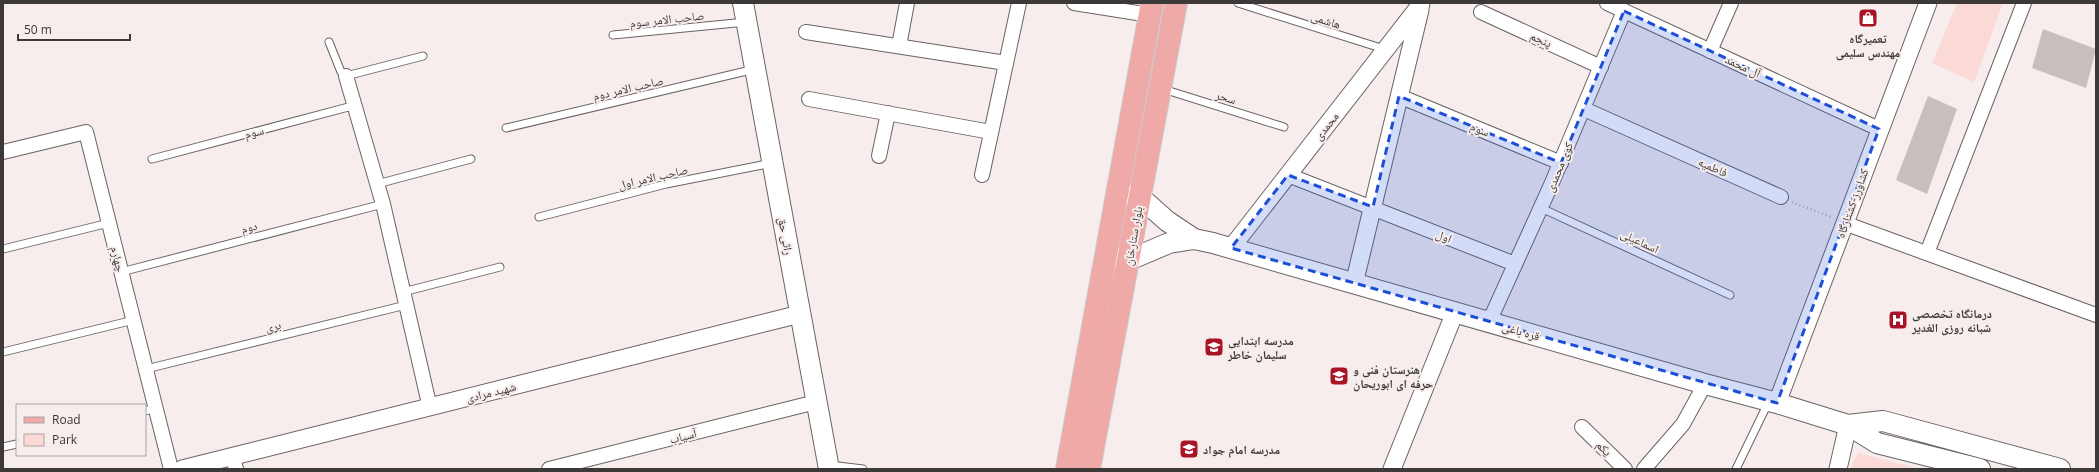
<svg xmlns="http://www.w3.org/2000/svg" width="2099" height="472" viewBox="0 0 2099 472" font-family="'Open Sans','Noto Naskh Arabic',sans-serif">
<style>
.green{fill:#fbd9d6}
.building{fill:#c7bebd}
.lines{fill:none;stroke-linecap:round;stroke-linejoin:round}
.service-casing{stroke:#6b6363;stroke-width:9}
.minor-casing{stroke:#6b6363;stroke-width:16}
.tertiary-casing{stroke:#6b6363;stroke-width:19}
.secondary-casing{stroke:#6b6363;stroke-width:22}
.primary-casing{stroke:#cccccb;stroke-width:24}
.path{stroke:#b9b2b1;stroke-width:2.5;stroke-dasharray:1 3;stroke-linecap:butt}
.service{stroke:#fff;stroke-width:7}
.minor{stroke:#fff;stroke-width:14}
.tertiary{stroke:#fff;stroke-width:17}
.secondary{stroke:#fff;stroke-width:20}
.primary{stroke:#efa9a7;stroke-width:22}
.marked{fill:#1d4ed8;fill-opacity:0.2;stroke:#1d4ed8;stroke-width:3;stroke-dasharray:8 5;stroke-linejoin:round}
.labels{text-anchor:middle;dominant-baseline:central;stroke-width:4;stroke-linejoin:round;paint-order:stroke}
.street-label{font-size:12px;fill:#3c3938;stroke:#f6edec}
.poi-label{font-size:12px;font-weight:bold;fill:#3c3938;stroke:#f6edec;text-anchor:start}
</style>
<rect width="100%" height="100%" fill="#f6edec"/>
<g class="green">
<polygon points="1957,3 2003,3 1974,82 1932,63"/>
<polygon points="1858,453 1920,469 1850,469"/>
</g>
<g class="building">
<polygon points="2043,29 2096,49 2086,88 2032,68"/>
<polygon points="1928,96 1957,109 1927,194 1896,180"/>
</g>
<g class="lines">
<g class="service-casing">
<g id="service">
<polyline points="1238,3 1384,49"/>
<polyline points="613,35 746,22"/>
<polyline points="329,42 341,72 346,76 423,56"/>
<polyline points="1163,89 1284,127"/>
<polyline points="506,128 755,69"/>
<polyline points="152,159 356,105"/>
<polyline points="377,184 471,159"/>
<polyline points="1541,208 1730,295"/>
<polyline points="539,217 666,184 772,163"/>
<polyline points="3,249 109,223"/>
<polyline points="121,272 383,204"/>
<polyline points="403,292 500,267"/>
<polyline points="3,352 134,320"/>
<polyline points="146,369 406,305"/>
<polyline points="145,411 156,408"/>
<polyline points="3,447 17,444"/>
<polyline points="830,465 863,469"/>
<polyline points="1736,469 1768,403"/>
</g>
</g>
<g class="minor-casing">
<g id="minor">
<polyline points="1074,3 1150,15"/>
<polyline points="1607,3 1879,129"/>
<polyline points="1481,12 1601,67"/>
<polyline points="806,32 1006,63"/>
<polyline points="899,46 907,3"/>
<polyline points="1710,51 1731,3"/>
<polyline points="346,76 383,204 430,408"/>
<polyline points="1399,96 1561,163"/>
<polyline points="809,99 991,132"/>
<polyline points="1584,109 1781,197"/>
<polyline points="3,152 86,132 171,469"/>
<polyline points="879,156 888,113"/>
<polyline points="982,175 1019,3"/>
<polyline points="1288,175 1515,264"/>
<polyline points="1844,223 2096,315"/>
<polyline points="1927,253 2024,3"/>
<polyline points="1489,322 1551,185 1624,11"/>
<polyline points="1582,427 1625,469"/>
<polyline points="233,457 236,469"/>
<polyline points="549,469 816,402"/>
<polyline points="1644,469 1683,424 1705,384"/>
</g>
</g>
<g class="tertiary-casing">
<g id="tertiary">
<polyline points="1231,248 1421,4"/>
<polyline points="1354,284 1420,10"/>
<polyline points="1777,403 1928,3"/>
<polyline points="182,469 800,314"/>
<polyline points="1392,469 1455,312"/>
<polyline points="1838,469 1848,425"/>
</g>
</g>
<g class="secondary-casing">
<g id="secondary">
<polyline points="743,3 829,469"/>
<polyline points="1127,195 1140,197 1167,221 1194,239"/>
<polyline points="1114,257 1129,260 1169,243 1194,239 1213,243 1705,384 1777,403 1848,425"/>
<polyline points="1980,469 1877,443 1848,425 1883,421 2060,469"/>
</g>
</g>
<g class="primary-casing">
<g id="primary">
<polyline points="1067,469 1152,3"/>
<polyline points="1089,469 1176,3"/>
</g>
</g>
<polyline class="path" points="1792,202 1831,217"/>
<use href="#service" class="service"/>
<use href="#minor" class="minor"/>
<use href="#tertiary" class="tertiary"/>
<use href="#secondary" class="secondary"/>
<use href="#primary" class="primary"/>
</g>
<path class="marked" d="M1624 11 1879 129 1777 403 1231 248 1288 175 1373 207 1399 96 1561 163Z"/>
<defs>
<g id="shop-square" transform="scale(1)"><rect x="-9" y="-9" width="18" height="18" rx="4" fill="#a91326" stroke="#f6edec"/><path d="M-5-2.5h2.3a2.7 3.5 0 0 1 5.4 0H5L5.5 6h-11ZM-1.5-2.5h3a1.5 2.3 0 0 0-3 0Z" fill="#fff"/></g>
<g id="hospital-square" transform="scale(1)"><rect x="-9" y="-9" width="18" height="18" rx="4" fill="#a91326" stroke="#f6edec"/><path d="M-5-5h3v3.5h4V-5h3V5h-3V1.5h-4V5h-3Z" fill="#fff"/></g>
<g id="school-square" transform="scale(1)"><rect x="-9" y="-9" width="18" height="18" rx="4" fill="#a91326" stroke="#f6edec"/><path d="M0-5L7-2L0 1L-7-2ZM-4 1L0 2.5L4 1V4Q0 6-4 4Z" fill="#fff"/></g>
</defs>
<g fill-rule="evenodd">
<use href="#shop-square" x="1868" y="18"/>
<use href="#hospital-square" x="1898" y="320"/>
<use href="#school-square" x="1214" y="347"/>
<use href="#school-square" x="1339" y="376"/>
<use href="#school-square" x="1189" y="449"/>
</g>
<g class="labels">
<g class="street-label">
<text transform="translate(667 19) rotate(-6)">صاحب الامر سوم</text>
<text transform="translate(1326 20) rotate(18)">هاشمی</text>
<text transform="translate(1541 39) rotate(24)">پنجم</text>
<text transform="translate(1743 66) rotate(25)">آل محمد</text>
<text transform="translate(628 88) rotate(-13)">صاحب الامر دوم</text>
<text transform="translate(1226 97) rotate(17)">سحر</text>
<text transform="translate(1326 126) rotate(-52)">محمدی</text>
<text transform="translate(1480 129) rotate(23)">سوم</text>
<text transform="translate(254 132) rotate(-15)">سوم</text>
<text transform="translate(1559 167) rotate(-67)">کوی محمدی</text>
<text transform="translate(1713 167) rotate(24)">فاطمیه</text>
<text transform="translate(653 177) rotate(-13)">صاحب الامر اول</text>
<text transform="translate(1852 203) rotate(-70)">کشاورز-کشتارگاه</text>
<text transform="translate(249 227) rotate(-15)">دوم</text>
<text transform="translate(786 236) rotate(80)">راثی حق</text>
<text transform="translate(1133 236) rotate(-80)">بلوار ستارخان</text>
<text transform="translate(1444 236) rotate(22)">اول</text>
<text transform="translate(1640 241) rotate(25)">اسماعیلی</text>
<text transform="translate(118 259) rotate(76)">چهارم</text>
<text transform="translate(273 326) rotate(-14)">بری</text>
<text transform="translate(1521 331) rotate(16)">قره باغی</text>
<text transform="translate(491 392) rotate(-14)">شهید مرادی</text>
<text transform="translate(683 436) rotate(-14)">آسیاب</text>
<text transform="translate(1604 448) rotate(44)">یکم</text>
</g>
<g class="poi-label">
<text x="1868" y="38" text-anchor="middle">تعمیرگاه<tspan x="1868" dy="14">مهندس سلیمی</tspan></text>
<text x="1912" y="313">درمانگاه تخصصی<tspan x="1912" dy="14">شبانه روزی الغدیر</tspan></text>
<text x="1228" y="340">مدرسه ابتدایی<tspan x="1228" dy="14">سلیمان خاطر</tspan></text>
<text x="1353" y="369">هنرستان فنی و<tspan x="1353" dy="14">حرفه ای ابوریحان</tspan></text>
<text x="1203" y="449">مدرسه امام جواد</text>
</g>
</g>
<rect width="2099" height="472" fill="none" stroke="#3c3938" stroke-width="8"/>
<rect x="16" y="404" width="130" height="52" fill="#f6edec" stroke="#aca5a4"/>
<rect x="24" y="417" width="20" height="6" fill="#efa9a7" stroke="#aca5a4"/>
<text x="52" y="424" font-size="12" fill="#3c3938">Road</text>
<rect x="24" y="434" width="20" height="12" fill="#fbd9d6" stroke="#aca5a4"/>
<text x="52" y="444" font-size="12" fill="#3c3938">Park</text>
<path d="M18 34v6h112v-6" fill="none" stroke="#3c3938" stroke-width="2"/>
<text x="24" y="34" font-size="12" fill="#3c3938" stroke="#f6edec" stroke-width="3" paint-order="stroke">50 m</text>
</svg>
